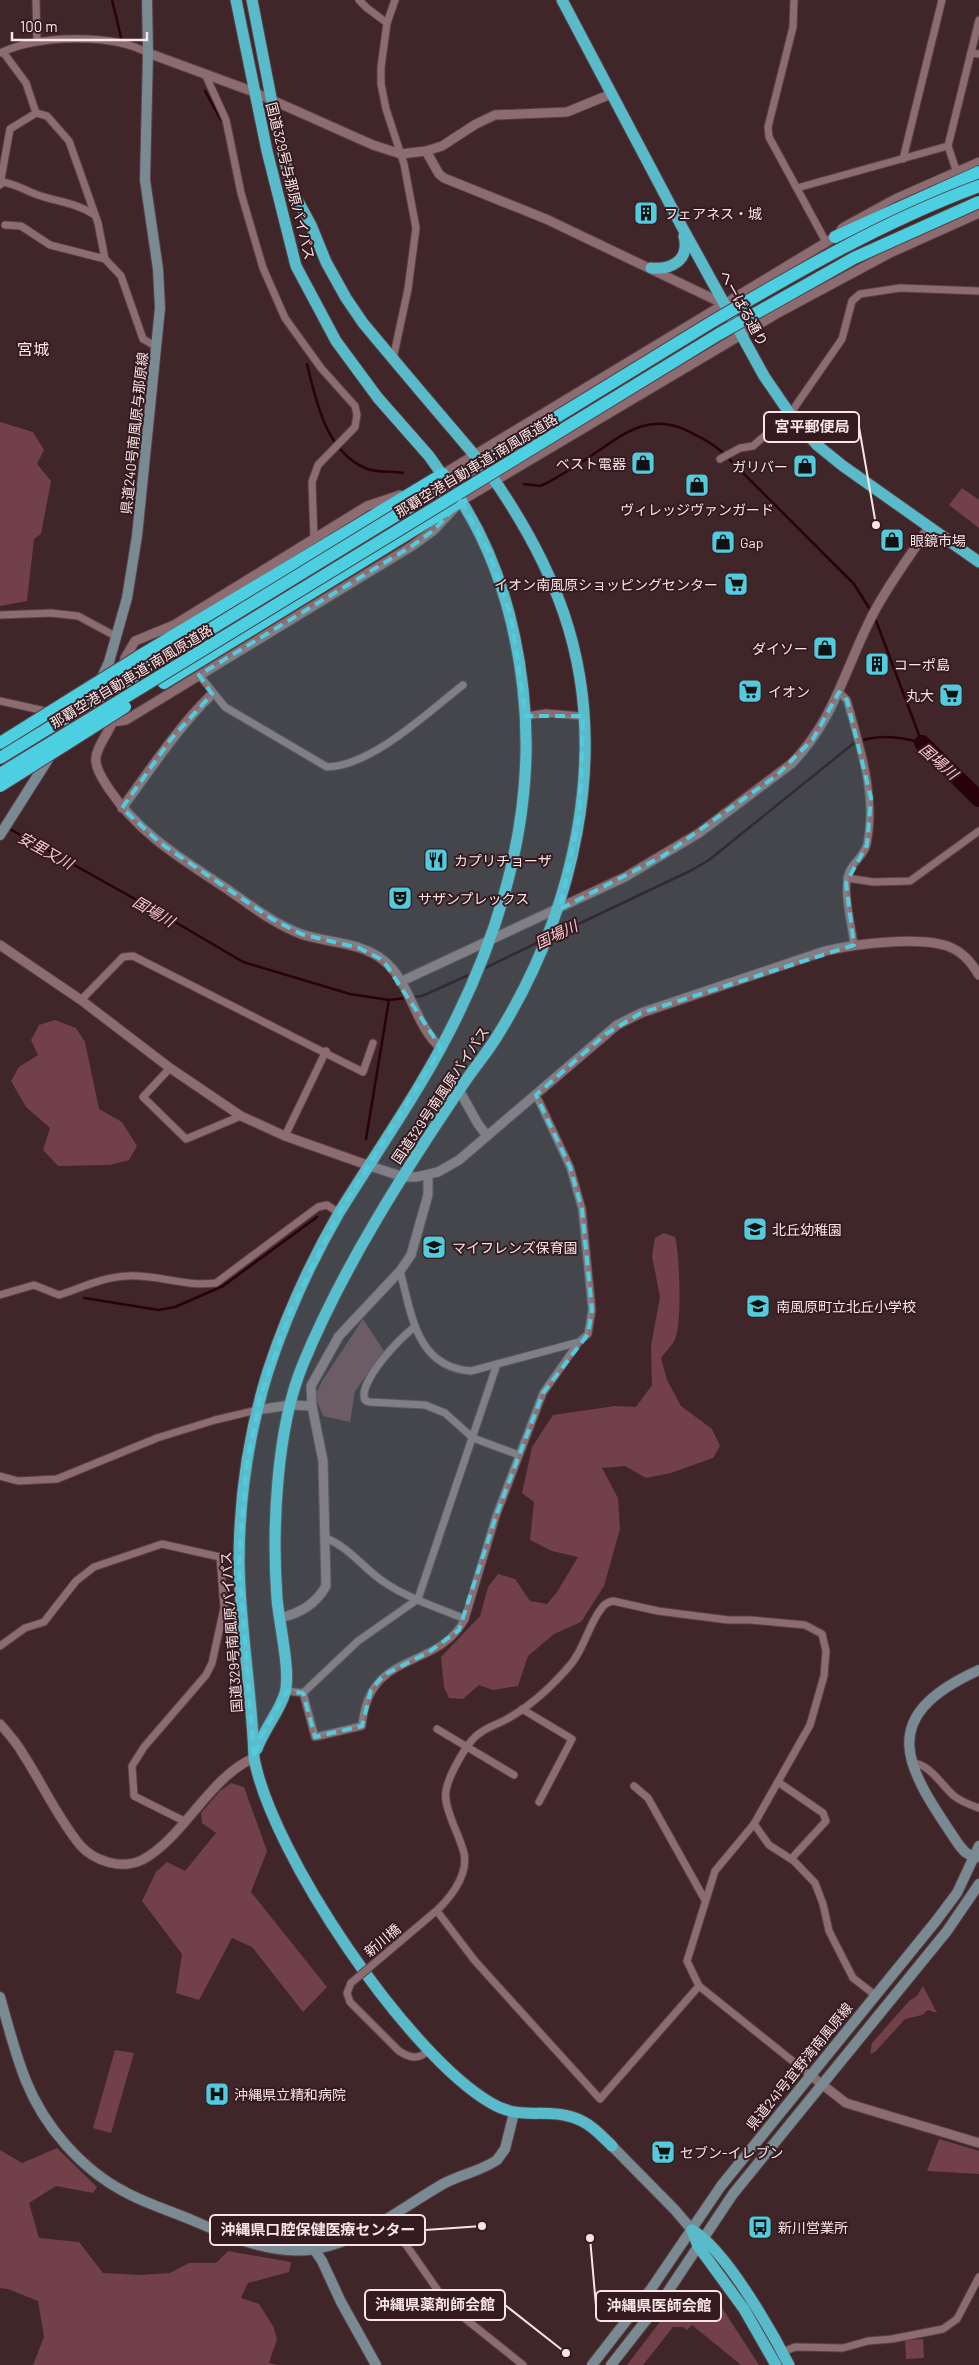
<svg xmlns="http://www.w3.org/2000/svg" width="979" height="2365" viewBox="0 0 979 2365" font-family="Barlow,'Noto Sans JP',sans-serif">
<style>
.green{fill:#724049}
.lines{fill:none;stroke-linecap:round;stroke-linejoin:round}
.stream{stroke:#29010c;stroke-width:2.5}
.river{stroke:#29010c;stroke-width:16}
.minor-casing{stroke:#584145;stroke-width:9}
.tertiary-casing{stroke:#584145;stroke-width:11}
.secondary-casing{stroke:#584145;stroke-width:12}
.trunk-casing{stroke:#584145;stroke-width:13}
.motorway-casing{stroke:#584145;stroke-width:14}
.minor{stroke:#8c6c70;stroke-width:7}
.tertiary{stroke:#8c6c70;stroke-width:9}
.secondary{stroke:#798a92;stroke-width:10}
.trunk{stroke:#59bbca;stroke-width:11}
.motorway{stroke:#4ccfe1;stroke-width:12}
.minor-bridge-casing{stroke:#584145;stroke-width:9;stroke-linecap:butt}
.motorway-bridge-casing{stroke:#584145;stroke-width:14;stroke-linecap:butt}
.minor-bridge{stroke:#8c6c70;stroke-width:7}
.motorway-bridge{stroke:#4ccfe1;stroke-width:12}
.marked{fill:#53cbdc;fill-opacity:0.2;stroke:#53cbdc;stroke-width:4;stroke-dasharray:10 6;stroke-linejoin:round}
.labels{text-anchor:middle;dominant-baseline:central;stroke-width:4;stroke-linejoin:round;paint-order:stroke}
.street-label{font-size:14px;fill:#f8e5e7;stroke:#351b20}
.poi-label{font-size:14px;fill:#f8e5e7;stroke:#351b20;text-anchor:start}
.water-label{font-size:15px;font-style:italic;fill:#f9c7cd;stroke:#351b20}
.quarter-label{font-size:16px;fill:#f8e5e7;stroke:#351b20}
.leader{fill:none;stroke:#f8e5e7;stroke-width:2}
.callout-dot{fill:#f8e5e7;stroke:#351b20;stroke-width:2}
.callout{fill:#351b20;stroke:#f8e5e7;stroke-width:2}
.callout-label{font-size:15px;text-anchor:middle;font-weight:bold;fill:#f8e5e7}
</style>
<rect width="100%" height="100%" fill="#402529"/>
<g class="green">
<polygon points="0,422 33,432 44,450 37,464 51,481 41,534 34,539 27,601 0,606"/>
<polygon points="962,488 979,500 979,528 949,505"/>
<polygon points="55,1020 76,1028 85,1042 99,1109 122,1122 137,1146 129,1160 110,1165 58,1166 43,1150 50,1128 26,1107 11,1081 19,1067 38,1055 31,1040 39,1025"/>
<path d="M664 1233 675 1237C680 1254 682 1326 675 1339 672 1346 665 1352 661 1358L667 1380 681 1406 712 1429 720 1446 713 1458 671 1473 646 1478 625 1466 602 1468 618 1498 620 1529 604 1586 581 1622 554 1634 528 1656 518 1686 493 1690 479 1685 463 1699 449 1698 444 1687 441 1657 480 1616 488 1587 498 1574 515 1579 530 1601 547 1604 557 1592 578 1557 552 1551 530 1540 534 1502 522 1493 532 1447 553 1415 615 1406 636 1407 652 1385 651 1346 660 1297 652 1256 655 1238Z"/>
<polygon points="363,1319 384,1351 355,1391 350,1422 323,1416 315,1396 322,1381"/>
<polygon points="231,1783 244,1787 267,1851 251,1892 327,1987 303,2012 252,1947 232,1938 199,2000 176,1993 182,1954 142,1901 156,1872 167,1862 185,1871 216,1833 202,1823 201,1813 220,1791"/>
<polygon points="923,1986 937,2013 928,2010 922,2015 905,2019 875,2052 870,2054 872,2043 910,2000 917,1996"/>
<polygon points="115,2050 134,2053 111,2133 93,2128"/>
<polygon points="939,2139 979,2151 979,2174 927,2171"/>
<polygon points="57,2148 97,2187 93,2193 56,2186 29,2203 39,2238 79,2242 103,2273 139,2275 170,2273 189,2263 216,2263 228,2251 291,2262 289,2272 248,2283 241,2298 259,2304 273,2326 277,2339 269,2363 278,2365 33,2365 44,2337 38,2301 8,2289 0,2288 0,2150 22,2163"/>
<polygon points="685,2289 688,2293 711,2291 759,2365 741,2365 692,2325 687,2330 683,2327 673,2327 643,2365 627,2365"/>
<polygon points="923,2339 924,2358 906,2359 905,2340"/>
</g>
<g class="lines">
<g class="stream">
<polyline points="112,0 121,37"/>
<polyline points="205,91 221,120"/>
<path d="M307 364C316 401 326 451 365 468 376 473 391 471 403 473"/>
<path d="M524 484 540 486 549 482C561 475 573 468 585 460 619 438 646 410 688 431 700 437 711 442 721 451L854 584 871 611"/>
<polyline points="875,618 922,743"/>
<polyline points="8,828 160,913 243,962 350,994 389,1000 422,996 471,974"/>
<path d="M551 937 690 871 709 860 854 743C876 734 900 736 922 743"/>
<polyline points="483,969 539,942"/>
<polyline points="366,1139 389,1000"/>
<polyline points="84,1298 159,1310 175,1307 223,1286 317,1217"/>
</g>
<polyline class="river" points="922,743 979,799"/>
<g class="minor-casing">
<g id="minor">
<polyline points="36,0 37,41"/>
<polyline points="359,0 367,8 387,23"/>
<polyline points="794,0 793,27 768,127 769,137 826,242"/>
<path d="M0 53C38 35 112 33 148 53"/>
<polyline points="971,53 979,54"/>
<polyline points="205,74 226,120 241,193 263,268 285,318 321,368 355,406 357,415 355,427 318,465 312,482 314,539"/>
<polyline points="36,113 47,116 69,141 98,223 105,259 121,276 143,339 157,347"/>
<polyline points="948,146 956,170"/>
<polyline points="903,159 942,0"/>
<path d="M1 182C15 183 26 191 38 195 58 202 77 203 95 215"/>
<polyline points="0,185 10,129 36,113 26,83 3,52"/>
<polyline points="797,188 948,146 979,20"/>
<polyline points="5,225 21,226 50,245 105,259"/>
<polyline points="838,233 842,227 895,198 979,161"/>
<polyline points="393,359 408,289 416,228 404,164 386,109 381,84 381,67 387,23 395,0"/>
<polyline points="720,459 740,448 753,446 790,414 842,339 852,301 860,294 900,288 979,291"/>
<polyline points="0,615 51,613 78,616 117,637"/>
<path d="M199 675 225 707 327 767C372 766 428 712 463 685"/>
<path d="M839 692 847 700C860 747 877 794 867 844 865 855 853 862 849 872 842 890 852 926 854 945"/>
<polyline points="0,701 67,716"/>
<polyline points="526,716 546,713 583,716"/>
<polyline points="847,878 873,882 910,881 979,831"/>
<polyline points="81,1000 123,957 133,956 363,1072 373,1043"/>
<polyline points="170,1068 143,1097 186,1139 241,1116"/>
<polyline points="285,1136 326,1051"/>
<path d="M400 1271C412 1315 416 1367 471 1371L579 1342"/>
<path d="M0 1295 34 1285 59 1295C81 1288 103 1277 127 1276 156 1274 184 1287 216 1283L318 1207 327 1205 339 1213"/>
<path d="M415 1327C401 1336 357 1383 365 1400L369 1402 425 1405 445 1413 473 1438 519 1455"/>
<polyline points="0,1476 18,1481 57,1479 157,1438 215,1420 257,1410"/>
<path d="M326 1538C348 1547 362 1566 381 1580 406 1598 437 1607 465 1619"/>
<polyline points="0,1646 25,1628 44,1622 76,1581 94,1567 162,1544 220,1557 224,1608 212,1663 206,1675 144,1747 132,1766 134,1796 184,1821"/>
<path d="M286 1691 303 1693 315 1737 362 1726C369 1648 437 1672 465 1619L496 1516 543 1393 579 1342 588 1334 592 1310 582 1209 570 1167 539 1101 535 1096"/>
<polyline points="303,1693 358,1641 418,1599 497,1364"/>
<polyline points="522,1709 572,1739 539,1802"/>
<polyline points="437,1729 514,1775"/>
<path d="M911 1763C930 1763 941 1785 954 1796 962 1802 970 1805 979 1808"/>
<polyline points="778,1782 823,1813 826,1821 791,1859"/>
<polyline points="634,1786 648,1798 705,1900"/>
<polyline points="754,1824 769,1845 794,1861 815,1883 823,1904 829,1931 853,1978 875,1995"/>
<polyline points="437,1911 475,1961 600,2099 699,1986"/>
<path d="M429 1917C447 1903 469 1877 464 1853 461 1842 456 1831 452 1821 449 1812 444 1801 446 1791 448 1777 467 1741 480 1733 488 1727 498 1724 507 1719 529 1707 548 1690 565 1671 584 1652 587 1627 601 1609 604 1604 608 1602 613 1601L658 1611 728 1620H751L805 1625 822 1634 826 1651 824 1676 810 1725 754 1824 715 1871 687 1961 699 1986 810 2075"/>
<path d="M351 1983 347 1993 350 2002 399 2051C410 2058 418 2060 428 2051"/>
<polyline points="388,2219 448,2305 523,2365"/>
<polyline points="783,2352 795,2347 843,2348 868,2341 892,2339 943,2329 957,2319 979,2277"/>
</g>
</g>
<g class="tertiary-casing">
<g id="tertiary">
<polyline points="148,53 254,92 373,145 401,154 426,151 442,146 476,124 495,115 567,112 611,94"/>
<polyline points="426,151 439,174 444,178 546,219 724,304"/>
<polyline points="443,474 835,237"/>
<polyline points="119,688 125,658 135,641 174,625 367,506 400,495"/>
<path d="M114 718C110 732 94 749 96 762 97 772 104 781 109 789 140 835 182 859 227 889 250 905 274 924 301 934 327 943 361 942 383 960 411 982 414 1025 441 1048"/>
<polyline points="103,720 113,722 126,720 412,546 434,530 461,501 778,313 890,253 979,213"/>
<path d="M122 808C151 769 177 728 212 694"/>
<path d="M0 945 81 1000 170 1068 241 1116 285 1136 370 1166 404 1177H416L438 1172 459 1160 617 1025 641 1013 825 951C856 944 923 935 952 948 965 954 972 964 979 975"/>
<path d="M400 982 625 877 699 833 791 764C833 722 844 672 870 620 886 587 909 558 929 527"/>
<polyline points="459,1090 478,1124 487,1136"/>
<polyline points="257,1410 290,1405 312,1406"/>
<path d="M279 1618C299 1614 316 1604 326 1586L323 1461 312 1406 311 1386 339 1336 400 1271 411 1255 428 1195V1175"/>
<path d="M0 1724C8 1733 17 1743 23 1754 42 1783 57 1817 80 1845 94 1861 121 1870 142 1860 183 1839 210 1776 254 1758"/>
<polyline points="810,2075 846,2103 979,2143"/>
</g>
</g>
<g class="secondary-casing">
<g id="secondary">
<polyline points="67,731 94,694 109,662 127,598 137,536 160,308 158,269 145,180 148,53 147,0"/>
<polyline points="0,835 52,753"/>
<path d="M975 1858 965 1852 959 1845C906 1767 873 1718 979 1670"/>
<path d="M0 1997C8 2025 15 2054 26 2081 44 2126 81 2169 125 2192 147 2204 171 2211 194 2221 231 2237 274 2256 315 2249 364 2241 403 2206 445 2183 462 2174 481 2171 497 2160L505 2149 514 2113"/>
<polyline points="612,2146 675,2210 692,2230"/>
<polyline points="314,2249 322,2261 341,2302 376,2365"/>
<polyline points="592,2365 651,2289 721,2186 936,1921 957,1893 979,1846"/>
<polyline points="611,2365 665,2296 733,2194 947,1931 979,1884"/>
</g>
</g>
<g class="trunk-casing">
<g id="trunk">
<polyline points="236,0 267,151 296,266 336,341 378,398 429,456 446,480"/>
<path d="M252 0 276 123 292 190 311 225 326 262 346 298 363 323C394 360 424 396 455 432 468 448 483 464 495 481 523 522 548 567 564 614 612 755 573 915 496 1038 486 1054 474 1068 464 1083 405 1170 343 1267 303 1364 276 1429 272 1530 277 1599 279 1623 291 1672 285 1693 280 1711 264 1729 257 1749"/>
<polyline points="562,0 682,227 764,376 790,414 817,445 843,466 979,562"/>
<path d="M651 268C672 270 690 260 684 236"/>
<path d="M456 493C496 552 515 619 523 689 539 828 491 967 419 1086 394 1128 366 1169 340 1211 311 1261 286 1316 268 1371 249 1432 239 1499 239 1563 240 1629 252 1693 254 1758 272 1854 407 2054 491 2103 521 2121 543 2108 572 2117 589 2122 600 2134 612 2146"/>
<path d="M692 2230C725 2249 771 2330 789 2365"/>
<polyline points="692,2230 698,2246 744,2309 776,2365"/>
</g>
</g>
<g class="motorway-casing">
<g id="motorway">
<polyline points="835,237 979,172"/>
<polyline points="138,657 443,474"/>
<polyline points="164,683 461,501"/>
</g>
</g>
<use href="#minor" class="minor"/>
<use href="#tertiary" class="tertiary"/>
<use href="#secondary" class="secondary"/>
<use href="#trunk" class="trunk"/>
<use href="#motorway" class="motorway"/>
<g class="minor-bridge-casing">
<polyline id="minor-bridge" points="351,1983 429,1917"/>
</g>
<g class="motorway-bridge-casing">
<g id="motorway-bridge">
<polyline points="0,743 138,657"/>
<path d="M0 758 710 323C797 272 884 221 979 186"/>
<polyline points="0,774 719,334 854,258 979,202"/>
<polyline points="0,786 125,707"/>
</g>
</g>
<use href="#minor-bridge" class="minor-bridge"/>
<use href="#motorway-bridge" class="motorway-bridge"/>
</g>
<path class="marked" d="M461 501 489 552 511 616 526 716H583L580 812 560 909 663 856 776 776 813 739 839 692 847 700 871 798 867 845 846 883 854 945 641 1013 606 1034 536 1095 570 1167 582 1209 592 1310 588 1334 543 1393 496 1516 459 1630 429 1652 384 1675 371 1690 362 1726 315 1737 303 1693 287 1691 262 1735 254 1758 239 1564 246 1469 260 1397 290 1312 339 1213 441 1048 383 960 359 948 301 934 272 919 160 843 122 808 171 739 212 694 199 675 412 546 434 530Z"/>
<defs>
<g id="building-square" transform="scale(1.25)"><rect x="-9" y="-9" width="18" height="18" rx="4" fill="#53cbdc" stroke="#351b20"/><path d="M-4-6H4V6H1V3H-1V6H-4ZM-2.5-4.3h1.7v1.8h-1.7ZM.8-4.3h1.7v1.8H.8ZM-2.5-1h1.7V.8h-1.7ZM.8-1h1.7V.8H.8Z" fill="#111"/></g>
<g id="shop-square" transform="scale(1.25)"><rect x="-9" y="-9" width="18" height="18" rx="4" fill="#53cbdc" stroke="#351b20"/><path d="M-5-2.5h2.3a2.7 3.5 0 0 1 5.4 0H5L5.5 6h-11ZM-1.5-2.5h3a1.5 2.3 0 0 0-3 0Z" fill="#111"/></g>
<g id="supermarket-square" transform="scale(1.25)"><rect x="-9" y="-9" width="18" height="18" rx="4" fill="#53cbdc" stroke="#351b20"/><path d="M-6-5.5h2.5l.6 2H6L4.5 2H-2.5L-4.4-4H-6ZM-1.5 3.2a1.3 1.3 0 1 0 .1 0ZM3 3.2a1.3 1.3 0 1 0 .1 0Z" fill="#111"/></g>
<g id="restaurant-square" transform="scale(1.25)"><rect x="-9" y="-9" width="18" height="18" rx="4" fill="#53cbdc" stroke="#351b20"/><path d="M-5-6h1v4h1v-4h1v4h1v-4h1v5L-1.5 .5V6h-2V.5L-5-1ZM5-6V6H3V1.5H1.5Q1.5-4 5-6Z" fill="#111"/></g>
<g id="theatre-square" transform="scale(1.25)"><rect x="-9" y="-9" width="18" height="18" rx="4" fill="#53cbdc" stroke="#351b20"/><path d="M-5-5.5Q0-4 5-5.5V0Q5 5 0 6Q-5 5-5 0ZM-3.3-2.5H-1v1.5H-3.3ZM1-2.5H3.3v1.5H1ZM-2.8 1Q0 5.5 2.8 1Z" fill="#111"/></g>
<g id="school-square" transform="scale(1.25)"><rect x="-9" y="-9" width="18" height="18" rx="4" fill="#53cbdc" stroke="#351b20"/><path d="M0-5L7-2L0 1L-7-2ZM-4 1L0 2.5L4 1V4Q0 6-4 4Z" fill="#111"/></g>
<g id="hospital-square" transform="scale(1.25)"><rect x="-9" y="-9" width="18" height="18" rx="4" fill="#53cbdc" stroke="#351b20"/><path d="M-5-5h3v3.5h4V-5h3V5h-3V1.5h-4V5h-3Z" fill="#111"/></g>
<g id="bus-square" transform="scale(1.25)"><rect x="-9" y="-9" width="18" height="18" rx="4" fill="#53cbdc" stroke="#351b20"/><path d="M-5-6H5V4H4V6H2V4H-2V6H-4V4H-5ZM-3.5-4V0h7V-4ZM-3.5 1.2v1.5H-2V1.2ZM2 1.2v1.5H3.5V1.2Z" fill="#111"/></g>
</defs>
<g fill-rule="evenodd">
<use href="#building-square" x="646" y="213"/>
<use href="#shop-square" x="643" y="463"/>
<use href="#shop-square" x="805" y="466"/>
<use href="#shop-square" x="697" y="485"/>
<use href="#shop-square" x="892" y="540"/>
<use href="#shop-square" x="723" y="542"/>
<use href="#supermarket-square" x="736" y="584"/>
<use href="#shop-square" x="825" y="648"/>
<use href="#building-square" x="877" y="664"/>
<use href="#supermarket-square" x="750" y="691"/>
<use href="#supermarket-square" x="951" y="695"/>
<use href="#restaurant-square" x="436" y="860"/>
<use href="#theatre-square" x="400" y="898"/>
<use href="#school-square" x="755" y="1229"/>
<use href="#school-square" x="434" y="1247"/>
<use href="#school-square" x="758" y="1306"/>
<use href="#hospital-square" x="217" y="2094"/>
<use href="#supermarket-square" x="663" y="2152"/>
<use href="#bus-square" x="760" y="2227"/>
</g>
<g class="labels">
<g class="street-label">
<text transform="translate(291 181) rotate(76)">国道329号与那原バイパス</text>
<text transform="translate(744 308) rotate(61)">へーばる通り</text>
<text transform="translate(134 433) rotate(-84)">県道240号南風原与那原線</text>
<text transform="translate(476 465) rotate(-31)">那覇空港自動車道;南風原道路</text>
<text transform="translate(131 676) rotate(-31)">那覇空港自動車道;南風原道路</text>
<text transform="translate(440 1095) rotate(-56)">国道329号南風原バイパス</text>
<text transform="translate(231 1632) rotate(-94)">国道329号南風原バイパス</text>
<text transform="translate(382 1940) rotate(-40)">新川橋</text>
<text transform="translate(799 2066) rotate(-51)">県道241号宜野湾南風原線</text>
</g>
<g class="poi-label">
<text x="664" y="213">フェアネス・城</text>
<text x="626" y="463" text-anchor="end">ベスト電器</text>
<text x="788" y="466" text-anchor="end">ガリバー</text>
<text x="697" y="509" text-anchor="middle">ヴィレッジヴァンガード</text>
<text x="910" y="540">眼鏡市場</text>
<text x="740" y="542">Gap</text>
<text x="718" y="584" text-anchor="end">イオン南風原ショッピングセンター</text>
<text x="808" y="648" text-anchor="end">ダイソー</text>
<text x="894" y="664">コーポ島</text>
<text x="768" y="691">イオン</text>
<text x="934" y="695" text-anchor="end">丸大</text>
<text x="454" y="860">カプリチョーザ</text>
<text x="418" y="898">サザンプレックス</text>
<text x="772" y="1229">北丘幼稚園</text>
<text x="452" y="1247">マイフレンズ保育園</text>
<text x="776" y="1306">南風原町立北丘小学校</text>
<text x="234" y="2094">沖縄県立精和病院</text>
<text x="680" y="2152">セブン-イレブン</text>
<text x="778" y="2227">新川営業所</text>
</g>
<g class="water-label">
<text transform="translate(939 761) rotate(41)">国場川</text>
<text transform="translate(46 850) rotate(29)">安里又川</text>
<text transform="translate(154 911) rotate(30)">国場川</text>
<text transform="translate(556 934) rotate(-25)">国場川</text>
</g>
<g class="quarter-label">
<text x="33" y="348">宮城</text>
</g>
</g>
<path class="leader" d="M876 525L859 427M482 2226L425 2230M566 2353L505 2305M590 2238L596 2306"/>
<g class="callout-dot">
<circle cx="876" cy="525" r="5"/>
<circle cx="482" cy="2226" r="5"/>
<circle cx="566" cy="2353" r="5"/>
<circle cx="590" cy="2238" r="5"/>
</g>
<g class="callout">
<rect x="764" y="412" width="95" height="30" rx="5"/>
<rect x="210" y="2215" width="215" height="30" rx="5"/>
<rect x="365" y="2290" width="140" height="30" rx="5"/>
<rect x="596" y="2291" width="125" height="30" rx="5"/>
</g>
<g class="callout-label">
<text x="812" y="432">宮平郵便局</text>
<text x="318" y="2235">沖縄県口腔保健医療センター</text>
<text x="435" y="2310">沖縄県薬剤師会館</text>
<text x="659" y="2311">沖縄県医師会館</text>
</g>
<path d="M12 32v8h135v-8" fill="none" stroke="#f8e5e7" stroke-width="2.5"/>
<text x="20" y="32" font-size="15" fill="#f8e5e7" stroke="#351b20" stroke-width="4" paint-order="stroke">100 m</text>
</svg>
